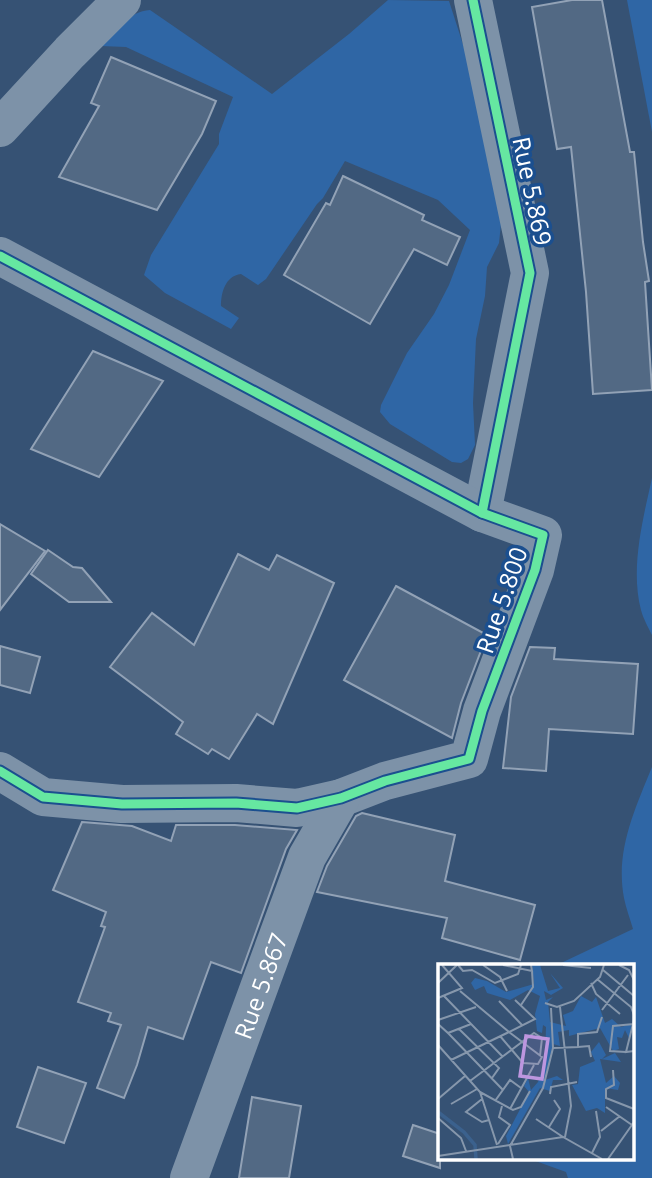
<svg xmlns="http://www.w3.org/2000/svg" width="652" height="1178" viewBox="0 0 652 1178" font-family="'Open Sans',sans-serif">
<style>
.green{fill:#2f66a5}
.building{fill:#526984;stroke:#92a2b6;stroke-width:2}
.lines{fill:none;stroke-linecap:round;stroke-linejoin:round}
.minor{stroke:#7d92a8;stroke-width:38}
.cycleway-casing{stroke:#1b4f8f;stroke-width:13}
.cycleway{stroke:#66e7a1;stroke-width:9}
.labels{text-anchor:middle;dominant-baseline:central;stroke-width:7;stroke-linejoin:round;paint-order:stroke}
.street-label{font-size:24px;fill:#fff;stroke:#1b4f8f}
.inset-river{fill:none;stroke:#3b618d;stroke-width:3.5}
.inset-road{fill:none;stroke:#8697ac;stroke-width:2}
.view{fill:#bd96df;fill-opacity:0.15;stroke:#bd96df;stroke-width:3.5}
.inset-edge{fill:none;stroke:#fff;stroke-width:3.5}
</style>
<rect width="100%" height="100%" fill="#365274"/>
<g class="green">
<path d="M388 0 449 1 469 63 501 224 499 243 487 267 485 296 476 339 473 403 475 445 468 459 461 463 452 462 390 424 380 412 381 405 407 353 434 314 449 285 470 230 438 200 345 161 323 198 317 204 266 279 258 285 241 274C225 276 221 293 221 306L239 318 231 329 165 293 144 275 151 255 219 144V134L233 97 126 47 101 46C114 32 129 11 150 10L272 94 349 34Z"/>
<polygon points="627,0 652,0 652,132"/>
<path d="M652 478V635C648 627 643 618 641 610 630 568 643 519 652 478Z"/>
<path d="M652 767V1178H568L566 1172 530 1159H633V966H560L561 963 633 929C630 919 626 908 624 898 615 851 635 809 652 767Z"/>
</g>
<g class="building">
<polygon points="572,0 602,0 630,152 634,152 643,242 649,281 645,282 652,390 593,394 586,292 571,147 557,149 532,7"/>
<polygon points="111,57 216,101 202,134 157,210 59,177 99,106 91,103"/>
<polygon points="343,176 424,215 422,220 460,237 447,265 414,249 370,324 284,275 326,203 330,205"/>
<polygon points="93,351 163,381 99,477 31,449"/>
<polygon points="0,524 45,551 0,610"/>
<polygon points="48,550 73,567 82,568 111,602 69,602 31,574"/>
<polygon points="238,554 269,570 277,555 334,583 273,724 257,714 229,759 212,749 208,754 176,734 183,722 110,667 152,613 194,645"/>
<polygon points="396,586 487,635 461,703 452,738 344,680"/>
<polygon points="0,646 40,657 30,693 0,685"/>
<polygon points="530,647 555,648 554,659 638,664 633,734 549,729 546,771 503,768 511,697"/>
<polygon points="362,813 455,835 445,881 535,905 520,960 442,938 447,918 317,892 327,866 356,816"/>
<polygon points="82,822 132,826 171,841 176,825 235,825 297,830 286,849 241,973 211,962 183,1039 148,1027 137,1065 124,1098 97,1088 121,1025 108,1021 111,1013 78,1002 105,927 101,926 106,912 53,890"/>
<polygon points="38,1067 86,1083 64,1143 17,1127"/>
<polygon points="252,1097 301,1106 289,1178 239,1178"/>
<polygon points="413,1125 440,1134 440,1168 403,1156"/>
</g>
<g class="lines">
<g class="minor">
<polyline points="473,0 530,273 482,513"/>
<polyline points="0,128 70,52 122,0"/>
<polyline points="0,256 482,513 543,535 535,570 482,711 469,759 385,781 341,798 297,808 236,803 122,804 43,797 0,771"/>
<path id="s1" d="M189 1178 307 857 341 798"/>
</g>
<g class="cycleway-casing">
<g id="cycleway">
<polyline points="473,0 530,273 482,513"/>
<polyline points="0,256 482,513 543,535 535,570 482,711 469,759 385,781 341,798 297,808 236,803 122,804 43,797 0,771"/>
</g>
</g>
<use href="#cycleway" class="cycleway"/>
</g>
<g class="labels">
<g class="street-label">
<text transform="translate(533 191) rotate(78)">Rue 5.869</text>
<text transform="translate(501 600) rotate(-71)">Rue 5.800</text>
<text stroke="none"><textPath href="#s1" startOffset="205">Rue 5.867</textPath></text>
</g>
</g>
<g transform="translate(438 964)">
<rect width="196" height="196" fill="#365274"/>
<path d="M94 1H102L110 27 122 24 112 9 125 24 113 31 106 27 108 36 115 33 110 38 112 58 128 62 125 51 135 47 143 32 154 38 158 33 167 59 174 55 183 63 193 60 194 65 191 74 187 66 184 74 179 73 181 85 175 87 162 64 131 72V66L120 68 122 82 115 80 107 116 119 112 125 116H115L112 127 102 124 70 180 68 172 91 128 86 122 90 114 93 126 100 118 107 98 108 63 105 61 104 69 99 67 97 50 102 32 90 26 72 36 49 29 46 22 37 26 33 19 37 14 49 17 68 28 96 20ZM161 78 168 91 164 95 177 89 183 98 162 95 168 119 176 112 182 119 180 126 167 124V149L159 144 148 147 134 121 140 120 142 103 157 97 153 88Z" fill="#2f66a5"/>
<path class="inset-river" d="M0 148 26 168 37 181 38 195"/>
<path class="inset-road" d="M20 1 25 7 34 6 57 19 80 10 83 1M45 1 62 13 69 27M65 1 94 7 93 1M125 1 153 4M181 1 191 6 196 16M165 6 196 32M159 15 193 43 196 51M0 19 19 1M153 19 158 30 182 50M6 32 65 93M0 34 24 24 4 1M61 37 84 61M107 39 119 43 136 37 162 13 166 1M83 41 95 23 94 7M122 43 133 142 127 173M113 44 115 84M164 46 190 11M0 56 38 43M196 56 188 88 196 87M0 60 10 69 33 60M21 65 61 104 54 114M10 69 65 126M62 72 85 99 100 100 104 93 71 68 97 55 77 36M0 81 42 128 59 181M140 83 151 82 153 93M188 88 172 87 175 62 196 60M13 96 71 68 22 27M175 106 176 121 168 125V134L196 145M32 117 96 69 104 74 102 92M42 128 75 146 83 143 92 127M112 130 113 123 139 118M0 135 27 112M44 135 28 148 44 158 51 156M57 137 72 116 83 124M13 140 39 125M168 143 194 161M72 145 96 101M0 154 23 174 28 187M98 155 125 173M111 163 122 145 116 136M163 167 182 152M60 180 72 161 61 153 64 142M154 189 162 173 158 147M0 192 125 173 164 195M75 195 72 182 105 124 115 84 140 83V70L159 68 164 53M170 195 196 158"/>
<path class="view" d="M88 72 110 75 104 115 82 112Z"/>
<rect width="196" height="196" class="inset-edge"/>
</g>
</svg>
